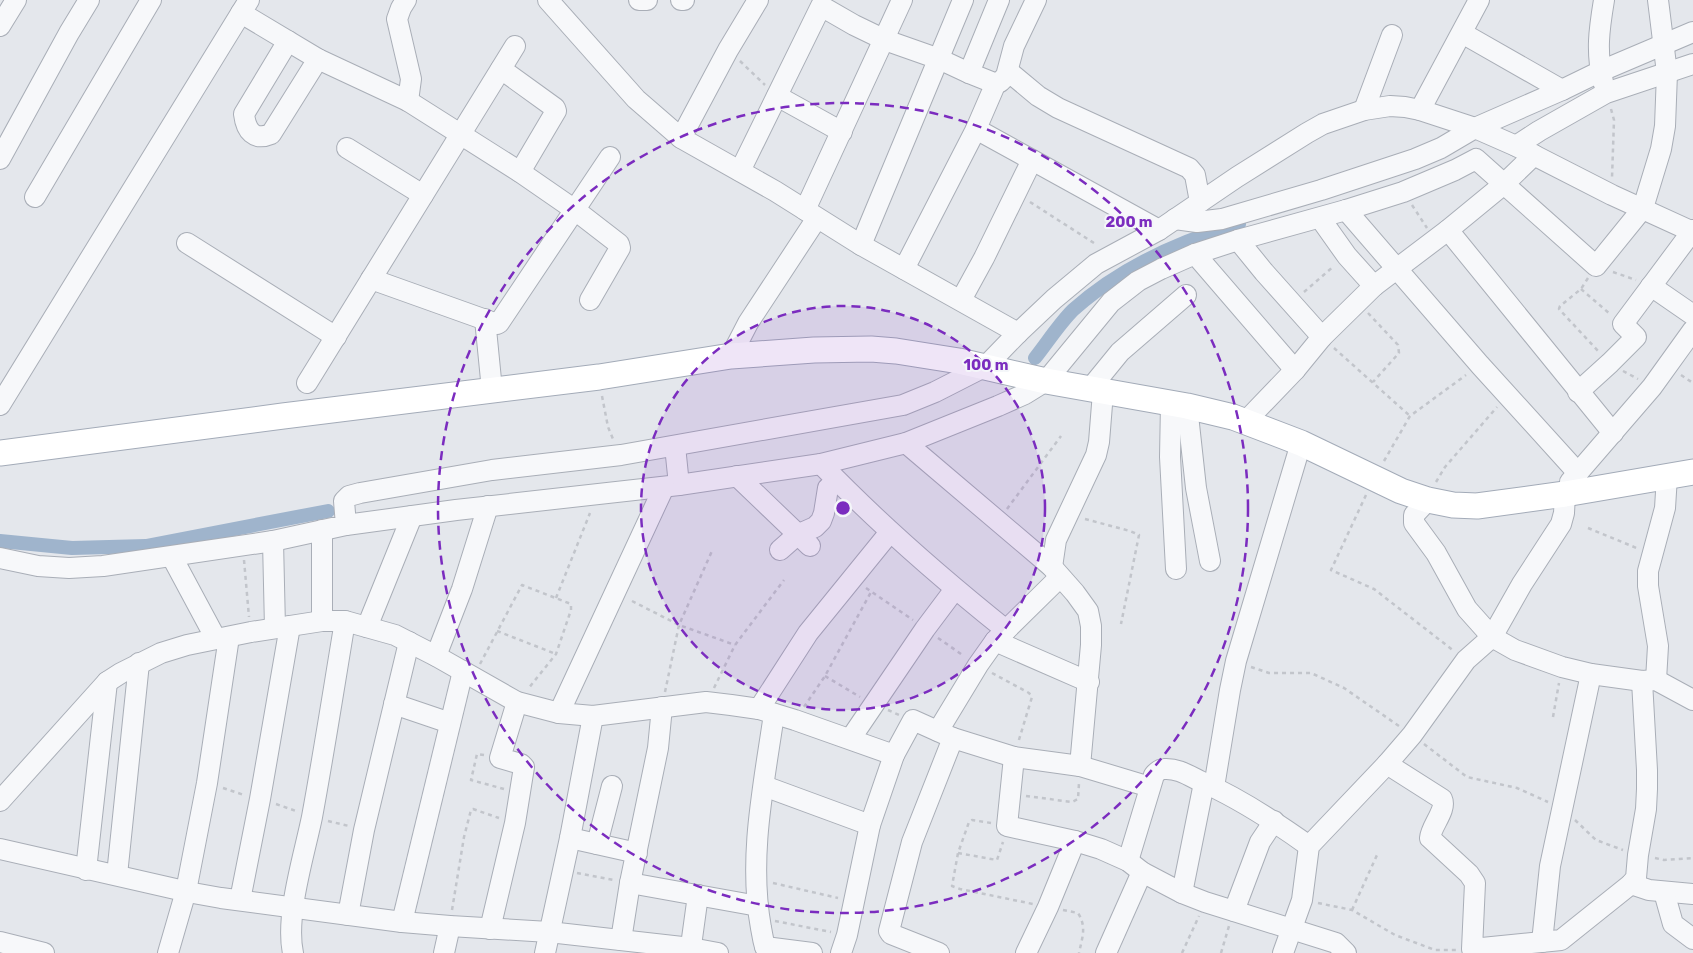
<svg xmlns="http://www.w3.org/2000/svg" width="1693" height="953" viewBox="0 0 1693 953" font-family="Rubik,sans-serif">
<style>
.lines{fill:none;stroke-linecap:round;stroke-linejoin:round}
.canal{stroke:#9fb4cc;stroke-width:14}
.minor-casing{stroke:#a9aeb7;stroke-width:22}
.major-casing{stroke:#a3abb8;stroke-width:27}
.path{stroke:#c2c5cb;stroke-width:2.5;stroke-dasharray:4 4;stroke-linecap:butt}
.minor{stroke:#f7f8fa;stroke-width:20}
.major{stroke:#fff;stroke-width:25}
.ring{fill:none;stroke:#7b2cbf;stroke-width:2.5;stroke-dasharray:9 6}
.centre{fill:#7b2cbf;stroke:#f4f6f9;stroke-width:2.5}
.ring-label{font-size:15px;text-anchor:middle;font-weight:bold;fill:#7b2cbf;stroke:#f4f6f9;stroke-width:4;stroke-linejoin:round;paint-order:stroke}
</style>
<rect width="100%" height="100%" fill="#e4e7ec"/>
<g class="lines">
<g class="canal">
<path d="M1035 358C1047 343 1059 324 1073 310 1120 268 1180 241 1239 224"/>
<polyline points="0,541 72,548 146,546 328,511"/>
</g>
<g class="minor-casing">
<g id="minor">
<polyline points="406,0 401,8 397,19 411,79 408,101"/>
<polyline points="548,0 636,99 681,138"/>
<polyline points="639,0 647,0"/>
<polyline points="681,0 684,0"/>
<polyline points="758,0 728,50 681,138 775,191 861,245 1018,333"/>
<polyline points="241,13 318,59 408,101 520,172 575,210 619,244 620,248 590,300"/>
<polyline points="0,26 16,0"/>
<polyline points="1462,33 1562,90"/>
<path d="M288 41 244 114C246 131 254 141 271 134L318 59"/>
<polyline points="501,69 555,108 556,111 520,172"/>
<polyline points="1008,71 1038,96 1058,108 1189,168 1195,175 1200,202"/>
<polyline points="969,73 999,0"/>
<polyline points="1000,82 1006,76 1014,46 1036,0"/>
<path d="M1603 82C1596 52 1599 30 1604 0"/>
<polyline points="777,96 842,132"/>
<polyline points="1364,110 1392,35"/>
<polyline points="1420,110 1479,0"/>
<polyline points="976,129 1159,230"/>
<polyline points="1516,146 1539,131 1606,93 1693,64"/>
<polyline points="347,148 423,195"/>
<polyline points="0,159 69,33 89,0"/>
<polyline points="740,171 821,6 854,25 885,40 939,59 969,73 994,83 995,85 976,129 904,269"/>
<polyline points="35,197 151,0"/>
<polyline points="805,210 902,0"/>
<polyline points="1346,210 1480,365 1578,473"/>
<polyline points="1320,218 1347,256 1374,286"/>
<polyline points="1175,219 1197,222 1222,219 1321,190 1415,159 1441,148 1475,128 1562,90 1601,71 1693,32"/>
<polyline points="1448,230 1613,433"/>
<polyline points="1238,240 1264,272 1322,337"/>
<polyline points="187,243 336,337"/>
<polyline points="861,245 963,0"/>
<polyline points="1195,254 1295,370"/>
<polyline points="371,279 497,324 499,323 610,157"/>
<polyline points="1651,286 1693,315"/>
<polyline points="961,300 984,258 1032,160"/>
<polyline points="485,319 492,390"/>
<polyline points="731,356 748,323 817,218"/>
<polyline points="307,383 515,46"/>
<polyline points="1089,390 1120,352 1186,295"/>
<polyline points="1578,392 1610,363 1636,337 1623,324 1693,230"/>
<polyline points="1171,404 1170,457 1176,569"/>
<polyline points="0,405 249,0"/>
<polyline points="1187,406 1196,488 1210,561"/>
<polyline points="1246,421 1295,370 1322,337 1374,286 1448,230 1504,184 1534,155"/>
<polyline points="906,443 1052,567 1075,593 1088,611 1091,626 1091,645 1080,766"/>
<polyline points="675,446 679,485"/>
<path d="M821 464C879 524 941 578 1006 630"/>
<polyline points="737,476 810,546"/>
<polyline points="1570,482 1652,387 1693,330"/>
<polyline points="1428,500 1414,515 1414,523 1436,553 1467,609 1492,637 1515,650 1562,667 1591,674 1642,681 1656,680 1693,700"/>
<polyline points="346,525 456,510 679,485 821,464 906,443 998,406 1025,394 1046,381 1111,302 1138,281 1161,269 1195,254 1238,240 1346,210 1403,192 1455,170 1476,159 1596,266 1643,208 1661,149 1665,126 1667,73 1658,0"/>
<polyline points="322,530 322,621"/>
<polyline points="273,541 275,628"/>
<polyline points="780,550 797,535 815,527 821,521 824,513 828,488"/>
<polyline points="172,557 216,639"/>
<polyline points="0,558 38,566 69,568 103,566 273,541 346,525 344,501 349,496 360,493 492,470 621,455 903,405 935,392 986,366 1018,333 1054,299 1096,264 1159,230 1237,177 1307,133 1323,124 1364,110 1390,106 1405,107 1420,110 1475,128 1516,146 1612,195 1693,232"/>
<polyline points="1052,567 1056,540 1096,455 1099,442 1103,392"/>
<polyline points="367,627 412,516"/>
<polyline points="995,641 1089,682"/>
<polyline points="436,656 462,589 488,506"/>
<polyline points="1656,680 1658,646 1648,586 1648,571 1665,508 1667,476"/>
<polyline points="394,704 450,723"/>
<polyline points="759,709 808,633 890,532"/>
<polyline points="559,713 664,487"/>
<polyline points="938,731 978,665 995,641 1060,577"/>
<polyline points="851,738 925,629 955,589"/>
<polyline points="894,755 913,720 953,738 1014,757 1080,766 1150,787"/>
<polyline points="1014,757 1007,826 1075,841 1101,849 1128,861 1142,872 1182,893 1205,902 1336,943 1346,953"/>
<path d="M1387 764 1442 799C1447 810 1431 826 1430 838L1469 874 1475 883 1472 949 1561 940 1631 884 1636 878 1638 855 1646 809 1647 789V770L1642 681"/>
<polyline points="764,786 870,825"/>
<polyline points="1214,787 1230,690 1236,661 1301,443"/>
<polyline points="0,801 107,682 121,673 161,653 187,645 251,632 322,621 345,621 395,635 436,656 517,702 559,713 593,716 706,702 731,705 759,709 795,720 894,755 870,825 847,935 841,953"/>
<polyline points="570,838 637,853"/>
<polyline points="597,844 612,786"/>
<polyline points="0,849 193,893 221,898 402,922 450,926 549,932 691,948 718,953"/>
<path d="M1128 861 1154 775C1157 772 1159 769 1164 769 1177 768 1188 775 1200 781 1239 798 1274 821 1309 846"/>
<polyline points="86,870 107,682"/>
<polyline points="117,875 139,663"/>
<polyline points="630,883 758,906"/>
<polyline points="1631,884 1649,890 1693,894"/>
<polyline points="1664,892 1673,924 1693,939"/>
<polyline points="1182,893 1204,783"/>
<polyline points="240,900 260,799 290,626"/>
<polyline points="1234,911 1260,842 1274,821"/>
<polyline points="348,915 364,830 409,642"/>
<polyline points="402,922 463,671"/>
<polyline points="490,929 515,823 524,767 521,764 500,758 517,702"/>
<polyline points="621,940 630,883 658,748 662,707"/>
<polyline points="0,942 44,953"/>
<polyline points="1542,942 1550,866 1591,674"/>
<polyline points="765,947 812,953"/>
<polyline points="168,953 186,891 207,783 229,637"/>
<path d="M293 953C285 916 304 856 312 817 324 752 334 687 345 621"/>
<polyline points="444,953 450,926"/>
<polyline points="545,953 570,838 593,716"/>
<polyline points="690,953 698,895"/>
<path d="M769 953C763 946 763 937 761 928 748 857 764 784 774 714"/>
<polyline points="939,953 891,934 889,931 912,842 953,738"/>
<polyline points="1026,953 1048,907 1075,841"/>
<polyline points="1106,953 1142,872"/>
<polyline points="1283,953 1302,900 1309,846 1387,764 1412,735 1466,660 1492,637 1522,584 1561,524 1564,513 1565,494"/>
</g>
</g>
<g class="major-casing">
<polyline id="major" points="0,453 283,416 599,377 731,356 814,350 871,349 896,351 959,361 1046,381 1187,406 1233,417 1301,443 1401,491 1428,500 1453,505 1477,506 1565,494 1693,472"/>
</g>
<g class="path">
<polyline points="740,61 765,85"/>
<polyline points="1611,109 1614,120 1612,178"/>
<polyline points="1030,202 1097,245"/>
<polyline points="1412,205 1427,228"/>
<polyline points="1613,272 1636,280"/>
<polyline points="1588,278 1581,289 1560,306 1559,309 1599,352"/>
<polyline points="1581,289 1610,314"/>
<polyline points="1304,292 1334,266"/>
<polyline points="1368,313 1398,345 1399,353 1373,382"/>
<polyline points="1334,348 1410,416"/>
<polyline points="1623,371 1638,379"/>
<polyline points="1681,375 1693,383"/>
<polyline points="602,396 608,427 613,439"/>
<polyline points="1384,461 1410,416 1466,375"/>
<polyline points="1436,482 1445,467 1497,407"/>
<polyline points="1366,495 1331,570 1374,589 1454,651"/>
<polyline points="1007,509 1061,436"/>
<polyline points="1085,519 1130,531 1139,535 1121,624"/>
<polyline points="1588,528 1639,549"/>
<polyline points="244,560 249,617"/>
<polyline points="866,588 913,620"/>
<polyline points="556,598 590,513"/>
<polyline points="632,601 679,625 735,645"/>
<polyline points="497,631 556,654"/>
<polyline points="938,638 964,656"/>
<polyline points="480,664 522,585 571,604 571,610 556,654 528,689"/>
<polyline points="1251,667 1269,673 1311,673 1344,688 1399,726"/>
<polyline points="992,673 1029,693 1032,697 1018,743"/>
<polyline points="825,676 860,697"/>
<polyline points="714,688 735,645 784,580"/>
<polyline points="665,692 679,625 712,551"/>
<polyline points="804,707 825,676 871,592"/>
<polyline points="888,710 899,715"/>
<polyline points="1553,717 1559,683"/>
<polyline points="1424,744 1467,777 1517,788 1548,802"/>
<polyline points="484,755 477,754 471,780 504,789"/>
<polyline points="223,788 244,795"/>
<polyline points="1026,796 1072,802 1078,799 1079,783"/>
<polyline points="276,804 296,811"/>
<polyline points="1575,820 1596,840 1623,850"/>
<polyline points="328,821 349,826"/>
<polyline points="991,823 972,820 969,822 958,853 952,886 960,889 1033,904"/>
<polyline points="958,853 997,860 1003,842"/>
<polyline points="1655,858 1664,860 1693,858"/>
<polyline points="577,873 614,880"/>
<polyline points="773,883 838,898"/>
<polyline points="1318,903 1352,910 1395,935 1435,950 1457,950"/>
<polyline points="452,910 464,837 471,810 473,809 499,818"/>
<path d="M1063 910 1078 913C1087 927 1082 938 1079 953"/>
<polyline points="1352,910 1377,855"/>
<polyline points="775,921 831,932"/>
<polyline points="1182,953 1199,916"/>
<polyline points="1221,953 1229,926"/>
</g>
<use href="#minor" class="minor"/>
<use href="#major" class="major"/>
</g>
<circle cx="843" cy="508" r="202" fill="#7b2cbf" fill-opacity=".12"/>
<g class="ring">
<circle cx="843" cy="508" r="202"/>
<circle cx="843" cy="508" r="405"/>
</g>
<circle cx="843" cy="508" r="8" class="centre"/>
<g class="ring-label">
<text x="1129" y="227">200 m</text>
<text x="986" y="370">100 m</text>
</g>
</svg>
